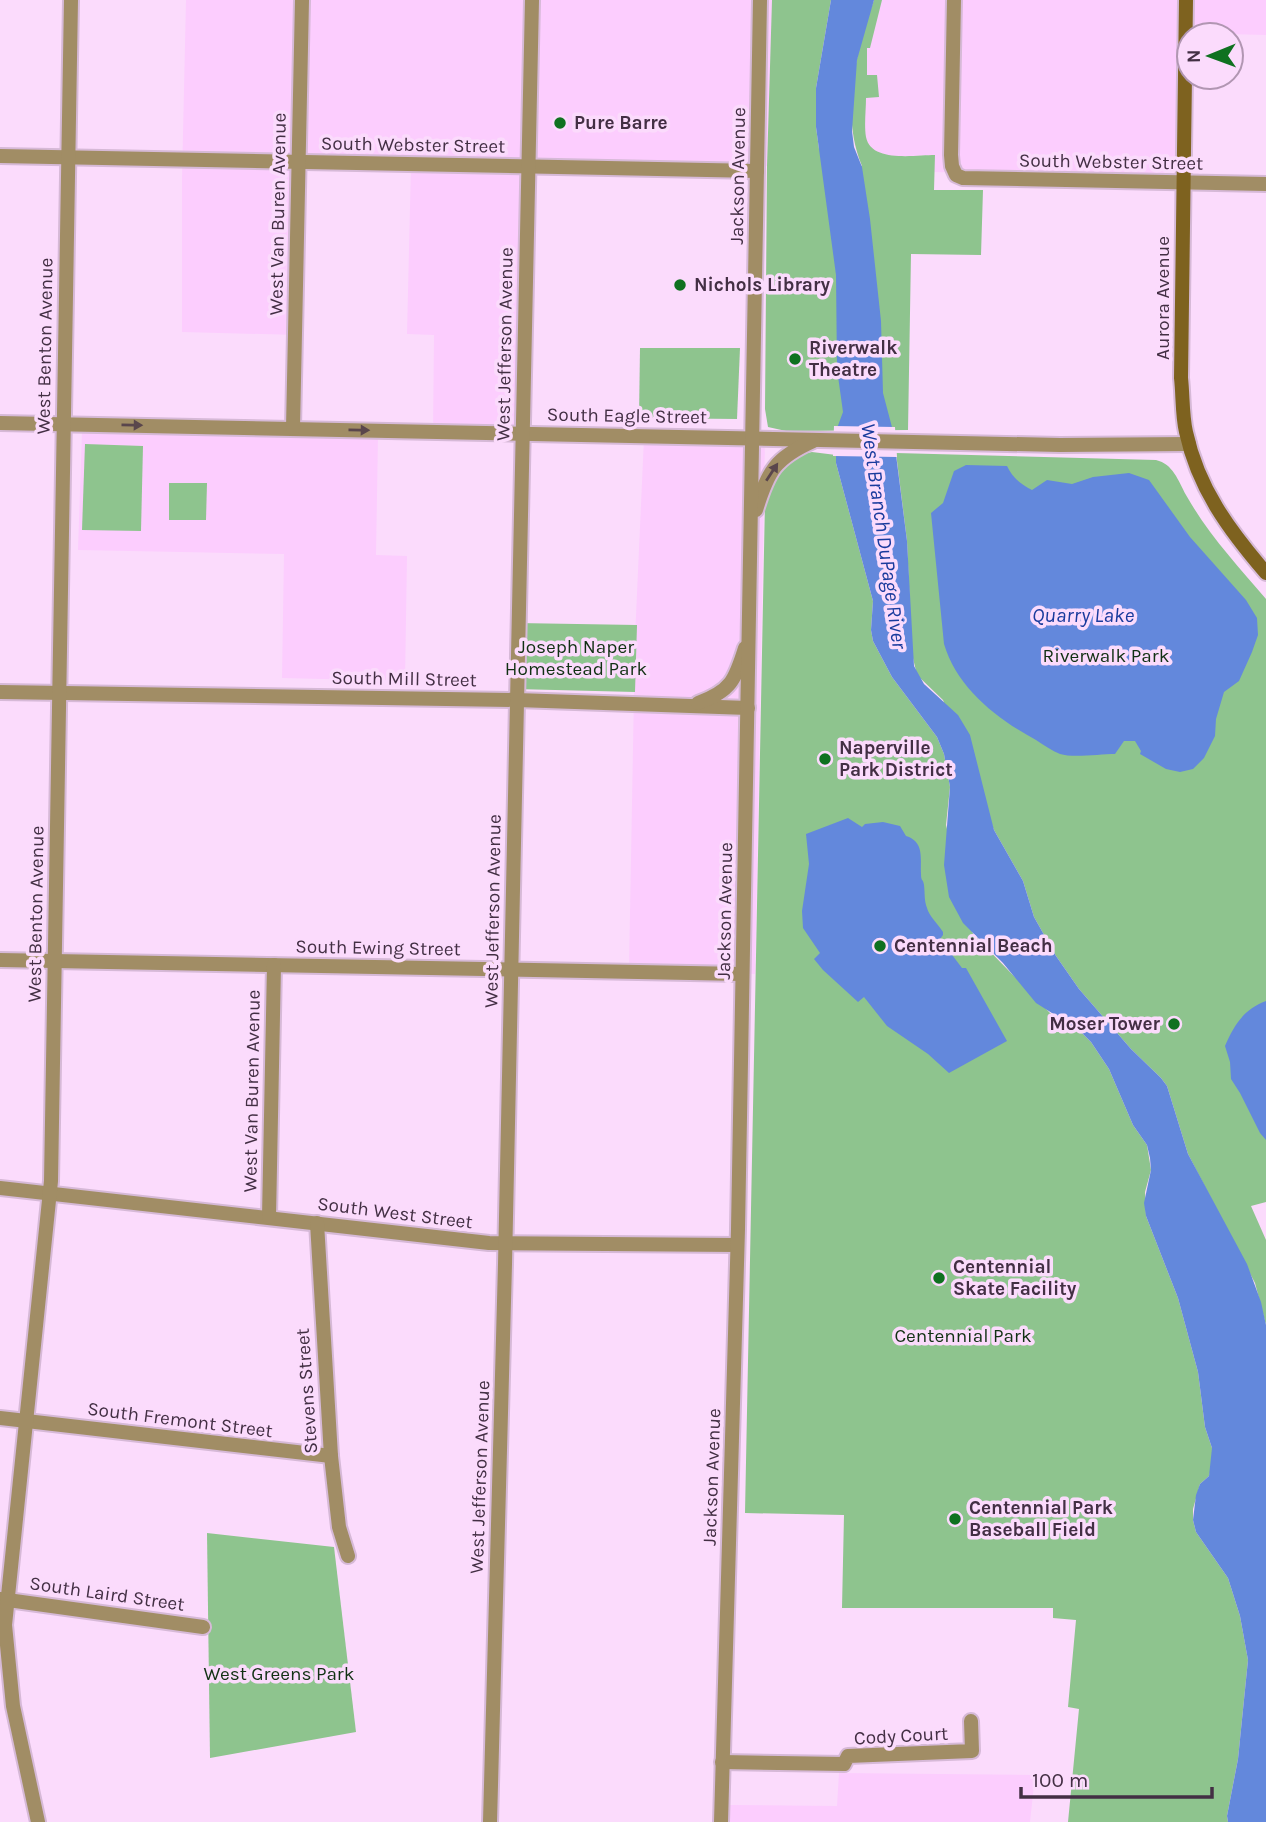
<svg xmlns="http://www.w3.org/2000/svg" width="1266" height="1822" viewBox="0 0 1266 1822" font-family="Karla,sans-serif">
<style>
.built{fill:#fccdfe}
.green{fill:#8ec48e}
.water{fill:#6388dc}
.pier{fill:#fbdbfc}
.lines{fill:none;stroke-linecap:round;stroke-linejoin:round}
.minor-casing{stroke:#d6b9d7;stroke-width:18}
.tertiary-casing{stroke:#d6b9d7;stroke-width:18}
.secondary-casing{stroke:#d6b9d7;stroke-width:18}
.minor{stroke:#a18d65;stroke-width:14}
.tertiary{stroke:#a18d65;stroke-width:14}
.secondary{stroke:#7e621f;stroke-width:14}
.oneway{fill:#5a464c}
.poi-dot{fill:#0f7120;stroke:#fbdbfc;stroke-width:2.5}
.labels{text-anchor:middle;dominant-baseline:central;stroke-width:7;stroke-linejoin:round;paint-order:stroke}
.poi-label{font-size:19px;font-weight:bold;fill:#432f44;stroke:#fbdbfc;text-anchor:start}
.street-label{font-size:19px;fill:#432f44;stroke:#fbdbfc}
.park-label{font-size:19px;fill:#113113;stroke:#fbdbfc}
.water-label{font-size:21px;font-style:italic;fill:#193b9d;stroke:#fbdbfc}
</style>
<rect width="100%" height="100%" fill="#fbdbfc"/>
<g class="built">
<polygon points="186,0 772,0 767,166 526,167 520,436 433,435 434,335 407,334 411,165 298,162 298,335 182,332 182,179"/>
<polygon points="874,0 1266,0 1266,35 1191,33 1190,172 1068,175 934,172 934,155 858,158 865,24"/>
<polygon points="82,431 378,436 376,555 407,556 405,681 282,678 284,554 78,550"/>
<polygon points="644,438 765,441 755,974 629,969 635,638"/>
<polygon points="839,1773 1035,1775 1030,1822 729,1822 729,1805 837,1806"/>
</g>
<g class="green">
<path d="M772 0H831L816 88V127L819 149 862 166C840 114 856 51 874 0H882L870 48H867V75H877L879 97 866 98C866 110 864 125 866 137 871 163 915 155 935 155L934 190H983L981 255 911 254 908 430 786 431 768 427 765 409 767 166Z"/>
<polygon points="640,348 740,348 737,419 639,418"/>
<polygon points="85,444 143,446 141,531 82,530"/>
<path d="M812 452 836 455V463L873 601 871 630 873 641 892 677 937 737 944 754 950 787 946 825 973 934 1050 1013 1079 1030 1091 1042 1109 1069 1133 1125 1147 1145 1151 1170 1145 1192 1146 1216 1178 1298 1198 1372 1205 1427 1212 1448V1466L1209 1476 1200 1484 1193 1509V1520L1196 1532 1228 1578 1240 1616 1248 1660 1238 1759 1227 1816 1228 1822H1068L1079 1709 1068 1707 1076 1620 1053 1618V1608H842L844 1515 745 1513 765 501C777 475 780 458 812 452Z"/>
<path d="M896 453 1156 460C1173 464 1178 480 1186 495 1208 534 1237 565 1266 599V1202L1251 1206 1266 1240V1325L1255 1283 1188 1154 1167 1086 1161 1078 1131 1049 1079 989 1056 956 1034 917 1023 881 994 830 943 700 917 675 912 654 907 541Z"/>
<polygon points="169,483 207,483 206,520 169,520"/>
<polygon points="517,623 637,625 635,692 515,689"/>
<polygon points="207,1533 334,1547 356,1732 210,1758"/>
</g>
<g class="water">
<polygon points="831,0 874,0 857,60 852,131 854,147 862,167 870,219 881,321 883,393 893,431 907,541 914,666 924,684 958,715 970,735 994,830 1023,881 1034,917 1056,956 1079,989 1131,1049 1161,1078 1167,1086 1188,1154 1247,1264 1261,1302 1266,1325 1266,1822 1228,1822 1227,1816 1238,1759 1248,1660 1240,1616 1228,1578 1196,1532 1193,1520 1196,1495 1200,1484 1209,1476 1212,1448 1205,1427 1198,1372 1178,1298 1146,1216 1144,1203 1151,1170 1150,1158 1147,1145 1133,1125 1109,1069 1091,1042 1079,1030 1036,1003 1003,963 963,923 949,897 944,865 950,787 944,754 937,737 892,677 873,641 871,630 873,601 836,463 836,431 843,412 837,369 836,275 816,127 816,88"/>
<path d="M966 465 1007 466C1013 478 1020 484 1032 490L1047 480 1072 484 1093 477 1129 473 1149 480 1190 537 1246 600 1257 618 1258 635 1252 652 1239 681 1224 692 1216 719 1215 736 1204 758 1193 769 1180 772 1166 769 1140 754 1141 751 1135 741H1124L1115 754C1100 754 1073 758 1060 754 1052 751 1044 745 1036 740 997 719 957 688 944 644L931 513 943 503 954 471Z"/>
<path d="M848 818 862 827 865 824 883 822 900 826 906 836C925 842 920 859 921 874 921 882 923 878 924 885 925 893 924 900 927 908 929 916 938 924 943 932V935L940 939 962 968H966L1007 1041 949 1073 928 1054 887 1026 864 997 858 1002 823 970 814 959 820 953 803 928 802 911 809 864 806 834Z"/>
<path d="M1266 1001V1140L1260 1133 1240 1093 1231 1079 1230 1062 1225 1046C1234 1025 1244 1009 1266 1001Z"/>
</g>
<polygon class="pier" points="834,426 895,427 897,457 833,456"/>
<g class="lines">
<g class="minor-casing">
<g id="minor">
<polyline points="954,0 951,155 952,166 956,175 963,178 1266,184"/>
<polyline points="0,156 757,171"/>
<polyline points="0,423 1060,445 1189,444"/>
<polyline points="293,428 302,0"/>
<path d="M756 510C768 471 775 458 813 441"/>
<polyline points="0,692 517,700 748,708"/>
<path d="M698 703C731 691 735 680 745 648"/>
<polyline points="0,960 742,974"/>
<polyline points="0,1188 489,1243 736,1245"/>
<polyline points="269,1217 274,965"/>
<polyline points="317,1223 331,1456 339,1527 348,1556"/>
<polyline points="0,1418 331,1456"/>
<polyline points="0,1599 203,1627"/>
<polyline points="722,1762 844,1764 848,1756 972,1751 971,1721"/>
<polyline points="38,1822 13,1706 5,1625 51,1181 71,0"/>
<polyline points="721,1822 738,1229 760,0"/>
</g>
</g>
<g class="tertiary-casing">
<polyline id="tertiary" points="490,1822 505,1264 532,0"/>
</g>
<g class="secondary-casing">
<path id="secondary" d="M1186 0 1181 378C1183 395 1182 415 1186 432 1198 488 1229 530 1266 573"/>
</g>
<use href="#minor" class="minor"/>
<use href="#tertiary" class="tertiary"/>
<use href="#secondary" class="secondary"/>
</g>
<defs><path id="oneway-solid" d="M-6-.8H1V-3.2L6.5 0L1 3.2V.8H-6Z" transform="scale(1.75)"/></defs>
<g class="oneway">
<use href="#oneway-solid" transform="translate(132 425) rotate(1)"/>
<use href="#oneway-solid" transform="translate(359 430) rotate(1)"/>
<use href="#oneway-solid" transform="translate(772 472) rotate(-57)"/>
</g>
<g class="poi-dot">
<circle cx="560" cy="123" r="7"/>
<circle cx="680" cy="285" r="7"/>
<circle cx="795" cy="359" r="7"/>
<circle cx="825" cy="759" r="7"/>
<circle cx="880" cy="946" r="7"/>
<circle cx="1174" cy="1024" r="7"/>
<circle cx="939" cy="1278" r="7"/>
<circle cx="955" cy="1519" r="7"/>
</g>
<g class="labels">
<g class="poi-label">
<text x="574" y="123">Pure Barre</text>
<text x="694" y="285">Nichols Library</text>
<text x="809" y="348">Riverwalk<tspan x="809" dy="22">Theatre</tspan></text>
<text x="839" y="748">Naperville<tspan x="839" dy="22">Park District</tspan></text>
<text x="894" y="946">Centennial Beach</text>
<text x="1160" y="1024" text-anchor="end">Moser Tower</text>
<text x="953" y="1267">Centennial<tspan x="953" dy="22">Skate Facility</tspan></text>
<text x="969" y="1508">Centennial Park<tspan x="969" dy="22">Baseball Field</tspan></text>
</g>
<g class="street-label">
<text transform="translate(413 145) rotate(1)">South Webster Street</text>
<text transform="translate(1111 162) rotate(1)">South Webster Street</text>
<text transform="translate(738 176) rotate(-89)">Jackson Avenue</text>
<text transform="translate(278 214) rotate(-89)">West Van Buren Avenue</text>
<text transform="translate(1163 298) rotate(-90)">Aurora Avenue</text>
<text transform="translate(505 344) rotate(-89)">West Jefferson Avenue</text>
<text transform="translate(45 346) rotate(-89)">West Benton Avenue</text>
<text transform="translate(627 416) rotate(1)">South Eagle Street</text>
<text transform="translate(404 679) rotate(1)">South Mill Street</text>
<text transform="translate(493 911) rotate(-89)">West Jefferson Avenue</text>
<text transform="translate(725 911) rotate(-89)">Jackson Avenue</text>
<text transform="translate(36 914) rotate(-89)">West Benton Avenue</text>
<text transform="translate(378 948) rotate(1)">South Ewing Street</text>
<text transform="translate(252 1091) rotate(-89)">West Van Buren Avenue</text>
<text transform="translate(395 1213) rotate(7)">South West Street</text>
<text transform="translate(307 1391) rotate(-94)">Stevens Street</text>
<text transform="translate(180 1420) rotate(7)">South Fremont Street</text>
<text transform="translate(480 1477) rotate(-88)">West Jefferson Avenue</text>
<text transform="translate(712 1477) rotate(-88)">Jackson Avenue</text>
<text transform="translate(107 1594) rotate(8)">South Laird Street</text>
<text transform="translate(901 1736) rotate(-3)">Cody Court</text>
</g>
<g class="park-label">
<text x="576" y="647">Joseph Naper<tspan x="576" dy="22">Homestead Park</tspan></text>
<text x="1106" y="656">Riverwalk Park</text>
<text x="963" y="1336">Centennial Park</text>
<text x="279" y="1674">West Greens Park</text>
</g>
<g class="water-label">
<text transform="translate(884 536) rotate(82)">West Branch DuPage River</text>
<text x="1083" y="615">Quarry Lake</text>
</g>
</g>
<g transform="translate(1210 56) rotate(269)"><circle r="33" fill="#fbdbfc" stroke="#b196b2" stroke-width="2"/>
<path d="M0-5L12 26L0 18L-12 26Z" fill="#0f7120"/>
<text y="-10" font-size="19" font-weight="bold" text-anchor="middle" fill="#432f44">N</text>
</g>
<path d="M1021 1787v10h191v-10" fill="none" stroke="#432f44" stroke-width="3.5"/>
<text x="1032" y="1787" font-size="21" fill="#432f44" stroke="#fbdbfc" stroke-width="5" paint-order="stroke">100 m</text>
</svg>
